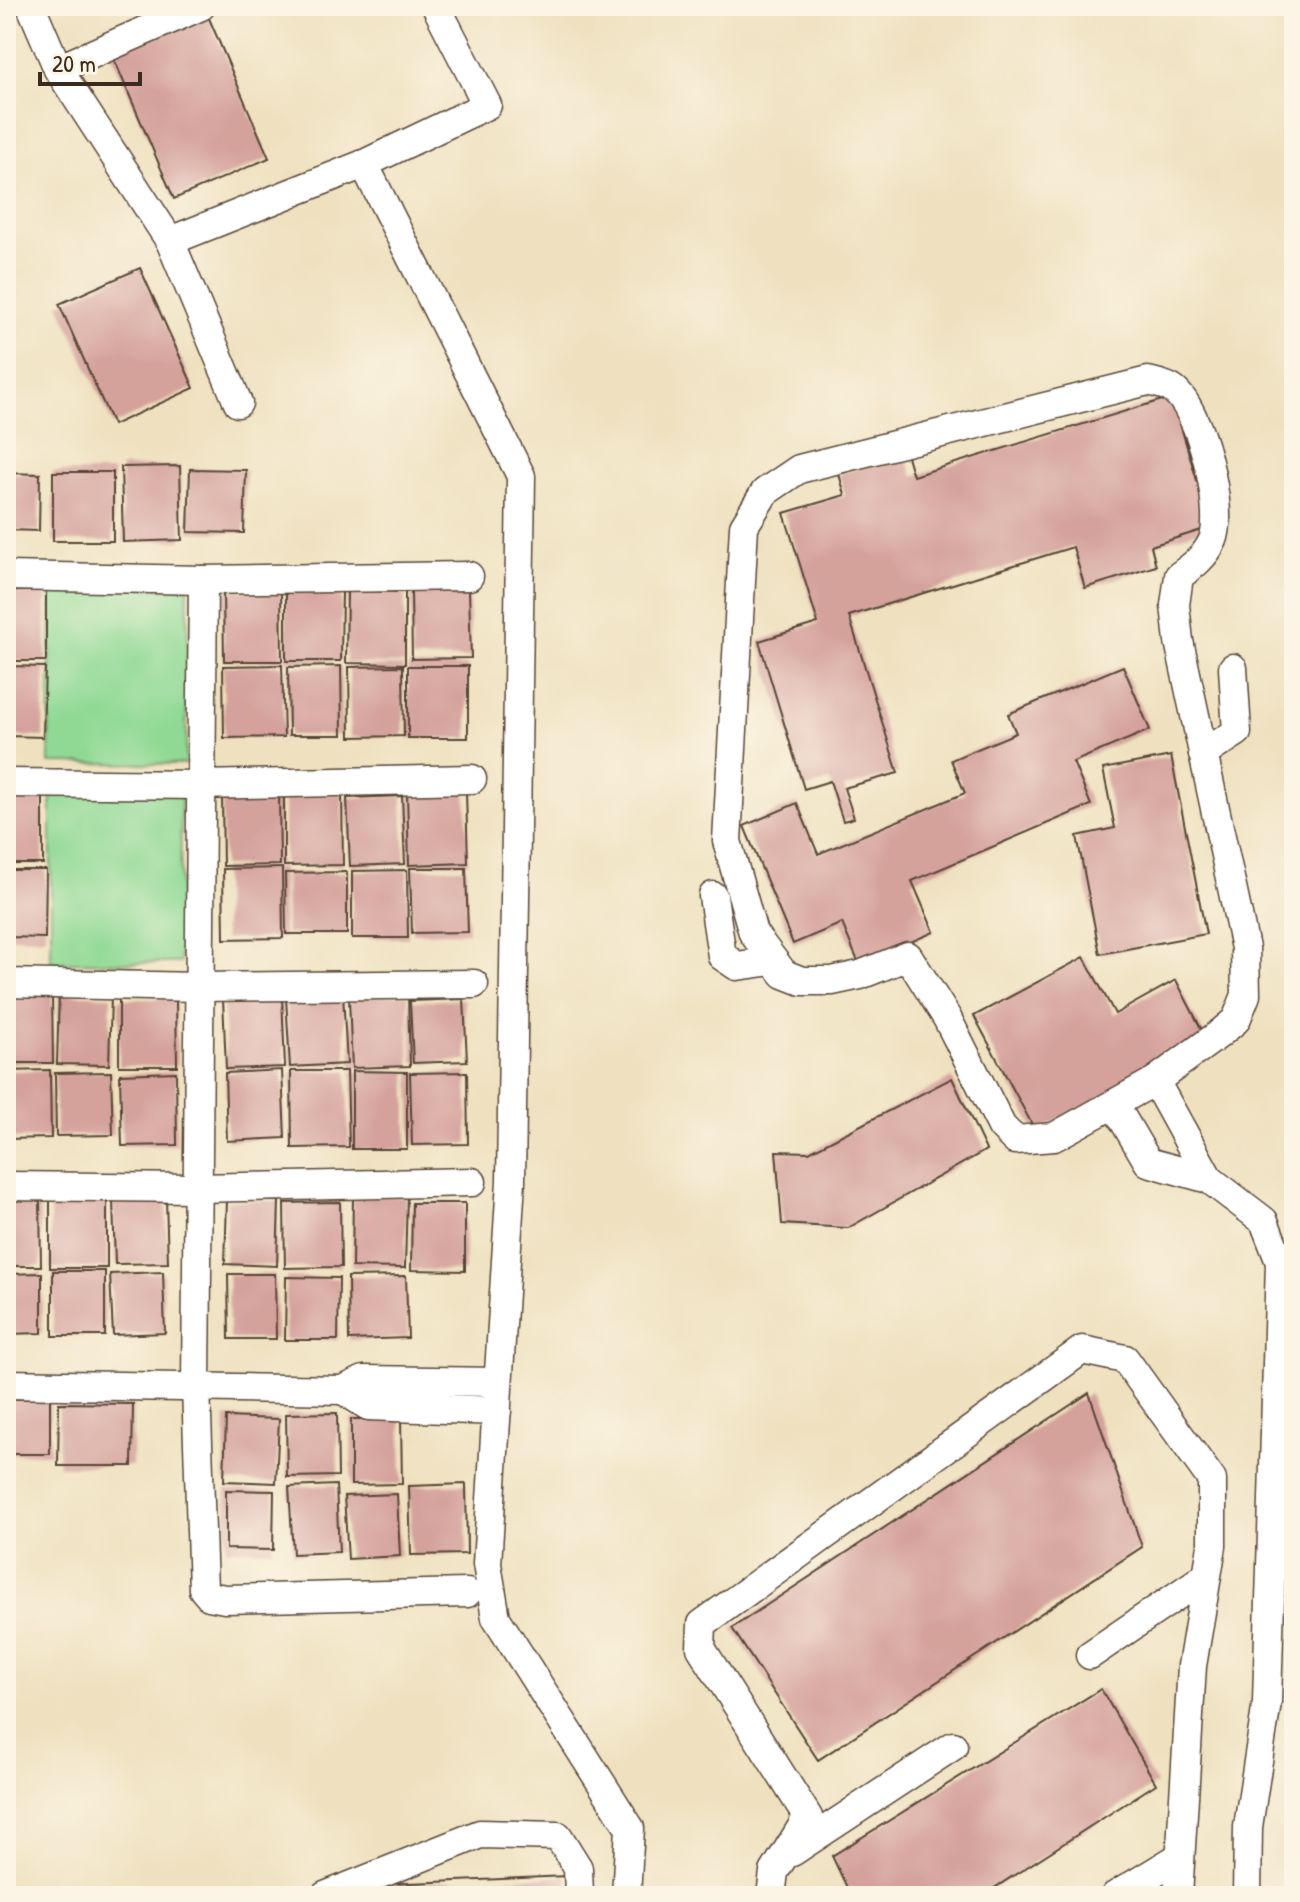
<svg xmlns="http://www.w3.org/2000/svg" width="1300" height="1902" viewBox="0 0 1300 1902" font-family="'Patrick Hand',sans-serif">
<style>
.green{fill:#90d994;stroke:#668259;stroke-width:2}
.building{fill:#d4a19b}
.lines{fill:none;stroke-linecap:round;stroke-linejoin:round}
.minor-casing{stroke:#564536;stroke-width:31}
.minor{stroke:#fff;stroke-width:28}
</style>
<rect width="100%" height="100%" fill="#fcf5e5"/>
<filter id="ink" filterUnits="userSpaceOnUse"><feTurbulence type="fractalNoise" baseFrequency=".0125" numOctaves="2"/><feDisplacementMap in="SourceGraphic" scale="16" xChannelSelector="R" yChannelSelector="G"/><feConvolveMatrix kernelMatrix="1 2 1 2 8 2 1 2 1" color-interpolation-filters="sRGB"/></filter>
<filter id="wash" filterUnits="userSpaceOnUse"><feTurbulence type="fractalNoise" baseFrequency=".006" numOctaves="4" result="noise"/><feDisplacementMap in="SourceGraphic" scale="32" xChannelSelector="R" yChannelSelector="G"/><feGaussianBlur stdDeviation="1.8" result="paint"/><feColorMatrix in="noise" values="0 0 0 0 0 0 0 0 0 0 0 0 0 0 0 0 0 1.4 0 .05"/><feComposite in="paint" operator="in"/></filter>
<g filter="url(#wash)">
<rect width="100%" height="100%" fill="#efe1c0"/>
<g class="green">
<polygon points="51,586 188,588 186,764 49,763"/>
<polygon points="51,793 181,794 180,963 51,962"/>
</g>
<g id="blocks">
<g class="building">
<polygon points="205,9 269,158 174,199 110,50"/>
<polygon points="140,268 194,388 113,425 59,304"/>
<polygon points="1172,397 1211,527 1151,546 1156,566 1085,588 1073,547 849,616 898,773 844,788 854,818 843,821 830,781 804,789 759,641 818,623 784,513 845,495 839,474 906,453 913,476"/>
<polygon points="180,466 182,540 123,542 121,467"/>
<polygon points="190,469 246,470 244,533 188,532"/>
<rect x="53" y="472" width="60" height="69"/>
<polygon points="6,473 40,474 39,531 6,530"/>
<polygon points="281,589 282,661 224,661 223,590"/>
<polygon points="469,590 471,658 412,659 411,591"/>
<rect x="6" y="591" width="40" height="70"/>
<polygon points="286,591 342,591 341,661 286,661"/>
<polygon points="347,591 405,592 405,664 346,663"/>
<polygon points="282,665 284,737 224,738 223,666"/>
<polygon points="6,666 45,667 43,737 6,736"/>
<polygon points="341,666 342,735 289,735 288,667"/>
<polygon points="403,666 404,736 350,737 349,667"/>
<rect x="408" y="666" width="60" height="72"/>
<polygon points="1123,666 1150,730 1073,762 1091,805 912,881 934,932 859,964 842,923 793,944 744,826 797,803 818,854 965,793 951,760 1016,733 1008,714"/>
<polygon points="1171,756 1206,934 1100,954 1077,836 1115,828 1103,769"/>
<polygon points="466,792 468,863 409,865 407,793"/>
<polygon points="284,794 342,794 343,865 284,866"/>
<polygon points="279,795 280,865 223,866 222,796"/>
<rect x="6" y="796" width="37" height="68"/>
<polygon points="402,796 405,864 350,866 347,798"/>
<polygon points="282,868 283,938 224,939 223,869"/>
<polygon points="410,868 466,868 468,932 412,933"/>
<polygon points="6,870 46,870 45,938 6,937"/>
<polygon points="407,870 408,938 352,938 352,871"/>
<polygon points="347,872 347,934 286,934 285,873"/>
<polygon points="1084,957 1115,1014 1176,980 1207,1040 1036,1132 974,1016"/>
<polygon points="52,994 53,1063 6,1063 6,995"/>
<polygon points="59,994 111,996 109,1065 57,1064"/>
<polygon points="343,994 347,1064 290,1067 286,997"/>
<polygon points="408,995 410,1066 352,1068 349,997"/>
<polygon points="282,996 285,1067 226,1069 223,998"/>
<polygon points="119,999 176,999 177,1066 119,1066"/>
<polygon points="464,999 467,1061 413,1063 410,1001"/>
<polygon points="50,1070 51,1138 6,1139 6,1071"/>
<polygon points="282,1070 285,1138 227,1141 225,1073"/>
<polygon points="291,1071 347,1071 349,1147 292,1148"/>
<polygon points="352,1071 407,1072 407,1149 352,1149"/>
<polygon points="111,1072 113,1135 56,1136 55,1073"/>
<polygon points="176,1072 177,1145 122,1146 120,1074"/>
<polygon points="467,1072 468,1144 412,1145 410,1073"/>
<polygon points="952,1078 986,1150 848,1228 782,1224 776,1151 809,1152"/>
<polygon points="353,1196 407,1197 405,1268 352,1267"/>
<polygon points="166,1199 168,1263 115,1264 113,1200"/>
<polygon points="6,1200 40,1200 41,1266 6,1266"/>
<polygon points="227,1200 279,1201 277,1266 225,1264"/>
<rect x="50" y="1201" width="57" height="67"/>
<polygon points="340,1202 341,1267 285,1268 284,1203"/>
<polygon points="412,1203 465,1203 465,1271 411,1270"/>
<rect x="53" y="1271" width="52" height="65"/>
<polygon points="163,1272 165,1333 113,1335 110,1274"/>
<polygon points="42,1273 42,1333 6,1334 6,1274"/>
<polygon points="228,1274 275,1274 276,1339 229,1339"/>
<polygon points="406,1276 408,1338 349,1340 348,1277"/>
<polygon points="286,1277 339,1278 338,1340 285,1340"/>
<polygon points="1089,1393 1142,1547 818,1760 732,1628"/>
<rect x="6" y="1399" width="44" height="55"/>
<polygon points="59,1403 133,1404 132,1466 58,1466"/>
<polygon points="337,1413 338,1476 287,1477 286,1414"/>
<polygon points="226,1417 279,1419 276,1483 224,1481"/>
<polygon points="351,1419 401,1419 402,1484 351,1485"/>
<polygon points="466,1484 467,1554 411,1555 409,1486"/>
<polygon points="336,1485 339,1552 293,1554 289,1487"/>
<polygon points="226,1490 274,1491 273,1550 226,1549"/>
<polygon points="397,1494 400,1556 348,1559 344,1496"/>
<polygon points="1101,1689 1156,1784 982,1896 851,1896 832,1856"/>
<polygon points="567,1876 568,1896 355,1896 388,1884"/>
</g>
</g>
</g>
<g filter="url(#ink)">
<use href="#blocks" fill-opacity="0" stroke="#564536" stroke-width="2"/>
<g class="lines">
<g class="minor-casing">
<g id="minor">
<polyline points="31,6 58,69 170,241 238,403"/>
<polyline points="58,69 201,6"/>
<polyline points="364,164 521,476 511,1181 487,1564 496,1618 630,1828 626,1896"/>
<polyline points="170,241 364,164 487,105 436,6"/>
<path d="M1148 381C1156 383 1166 385 1172 389 1200 406 1225 511 1213 540 1206 556 1193 566 1179 576L1175 605 1179 641 1245 948 1246 995 1236 1020 1218 1035 1155 1081 1054 1137 1015 1140 1002 1127 947 1018 908 956 860 975 832 981H802L784 974 753 933 727 841 744 526 765 492 799 469Z"/>
<polyline points="6,576 203,580 469,576"/>
<polyline points="203,580 196,1386 203,1589 209,1596 225,1599 467,1593"/>
<polyline points="1203,754 1237,732 1233,668"/>
<polyline points="6,783 201,785 472,779"/>
<polyline points="713,896 722,956 737,966 772,961"/>
<polyline points="6,983 199,987 474,984"/>
<polyline points="1155,1081 1209,1179"/>
<polyline points="1114,1104 1148,1162 1209,1179 1264,1221 1280,1262 1267,1702 1248,1827 1247,1896"/>
<polyline points="6,1186 197,1188 472,1182"/>
<polyline points="6,1384 343,1390 364,1380 498,1382"/>
<polyline points="343,1390 368,1406 497,1411"/>
<polyline points="1090,1655 1206,1576"/>
<polyline points="792,1852 953,1746"/>
<polyline points="325,1896 480,1834 558,1836 578,1868 579,1896"/>
<polyline points="771,1896 774,1872 808,1817 701,1648 702,1624 1082,1350 1125,1359 1212,1480 1212,1546 1192,1666 1178,1896"/>
<polyline points="1115,1896 1179,1857"/>
</g>
</g>
<use href="#minor" class="minor"/>
</g>
</g>
<rect width="1300" height="1902" fill="none" stroke="#fcf5e5" stroke-width="32"/>
<path d="M40 72v12h100v-12" fill="none" stroke="#3b2a1e" stroke-width="4"/>
<text x="52" y="72" font-size="24" fill="#3b2a1e" stroke="#fcf5e5" stroke-width="6" paint-order="stroke">20 m</text>
</svg>
